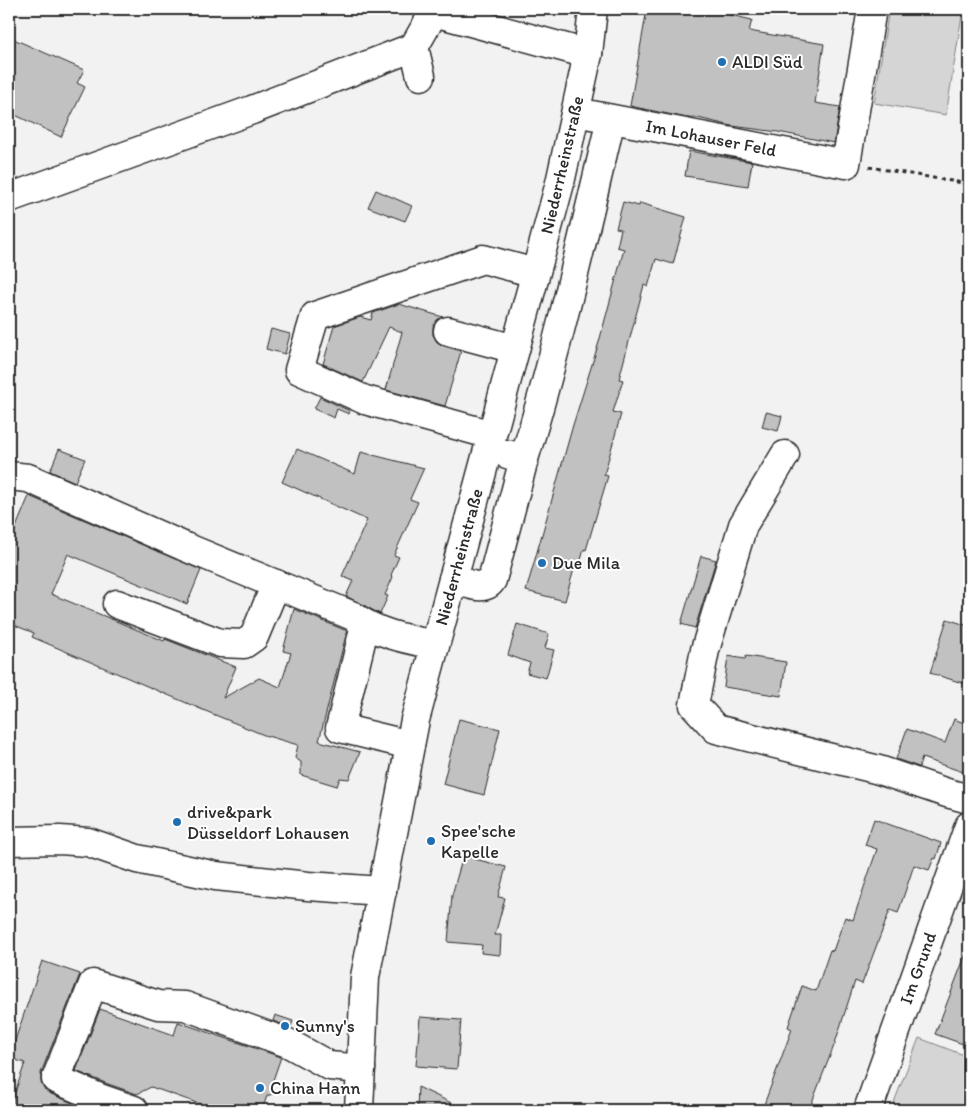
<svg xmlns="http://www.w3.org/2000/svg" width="978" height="1119" viewBox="0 0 978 1119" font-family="Itim,sans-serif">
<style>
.green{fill:#d5d5d5;stroke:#808080}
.building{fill:#c1c1c1;stroke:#2b2b2b}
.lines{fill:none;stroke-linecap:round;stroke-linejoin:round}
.minor-casing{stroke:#2b2b2b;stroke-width:31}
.path{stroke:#2b2b2b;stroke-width:3;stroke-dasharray:4 4;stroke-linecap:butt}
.minor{stroke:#fff;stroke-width:28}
.poi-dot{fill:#1f6fb2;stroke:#fff;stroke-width:2}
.labels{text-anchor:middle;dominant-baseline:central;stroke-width:4;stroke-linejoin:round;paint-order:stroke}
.poi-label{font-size:18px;fill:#2b2b2b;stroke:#fff;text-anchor:start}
.street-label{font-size:18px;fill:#2b2b2b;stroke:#fff}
</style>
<rect width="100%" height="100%" fill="#f2f2f2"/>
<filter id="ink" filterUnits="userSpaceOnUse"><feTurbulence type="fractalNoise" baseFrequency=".02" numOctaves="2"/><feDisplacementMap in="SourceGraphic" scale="10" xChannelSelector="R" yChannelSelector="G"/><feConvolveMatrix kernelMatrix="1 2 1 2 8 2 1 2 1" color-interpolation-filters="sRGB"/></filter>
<g filter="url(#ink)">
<g class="green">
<polygon points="889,9 963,9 946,115 874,103"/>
<polygon points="919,1038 969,1057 969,1110 891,1110"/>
</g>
<g class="building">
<polygon points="647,9 690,9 718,12 752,20 749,31 824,44 815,103 840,107 834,143 778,132 732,126 698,118 687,118 630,106"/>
<polygon points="9,37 84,70 77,83 85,87 61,137 9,112"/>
<polygon points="689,151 752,162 748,186 685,176"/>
<polygon points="376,190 412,206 405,221 368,207"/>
<polygon points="623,202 639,206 640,203 686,217 673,264 656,259 648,287 644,285 619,379 623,380 613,412 621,414 604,475 608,476 586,550 584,549 580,564 576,562 565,601 526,591 573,425 599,342 624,249 617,247 621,229 616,228"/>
<polygon points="399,304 443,317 437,320 433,326 433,335 437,342 444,346 461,351 445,406 386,390 402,332 389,327 363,382 323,364 334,326 360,317 371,320 373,313"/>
<polygon points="271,329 290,334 285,354 266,349"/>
<polygon points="320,397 350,411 349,414 337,409 334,418 314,409"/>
<polygon points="766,412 782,416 778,431 762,427"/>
<polygon points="59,449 85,459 75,482 50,471"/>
<polygon points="297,449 355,474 361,452 424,468 410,499 418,502 394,555 399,557 391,575 393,577 385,595 388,596 380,614 346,596 353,581 342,576 367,520 282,482"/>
<polygon points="29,496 201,570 187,604 68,554 51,594 164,641 165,639 236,667 223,698 259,678 280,687 291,653 283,651 294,609 347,631 319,741 360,752 349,779 340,778 337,786 301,775 301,762 295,758 298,745 264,735 203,710 32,637 34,633 9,623 9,544"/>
<polygon points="701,556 716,560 695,628 681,624"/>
<polygon points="947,619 969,626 969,685 930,673"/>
<polygon points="517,624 549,634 545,648 554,650 546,678 527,673 530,663 508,655"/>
<polygon points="728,656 745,659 746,656 786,662 781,696 724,687"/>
<polygon points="459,719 500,729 484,795 443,784"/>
<polygon points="954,719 969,725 969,774 922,758 919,767 896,759 907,729 945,743"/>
<polygon points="874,819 941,843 936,859 934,858 929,870 914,865 898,913 890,910 862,984 855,981 835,1043 809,1110 762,1110 792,1029 788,1027 802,986 816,991 830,950 833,951 845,917 853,920 877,849 865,845"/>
<polygon points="463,856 506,867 498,897 505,898 495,935 501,935 500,955 481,953 482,945 448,942 452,895"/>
<polygon points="967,951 969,952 969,1027 963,1044 935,1034"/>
<polygon points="42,961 80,974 41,1073 41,1082 44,1089 49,1093 89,1110 9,1110 25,1063 9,1058"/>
<polygon points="100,1009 174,1035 178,1022 281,1057 271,1086 275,1093 267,1096 262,1110 217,1110 151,1087 137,1094 108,1084 76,1071"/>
<polygon points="275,1015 293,1021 291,1027 273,1021"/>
<polygon points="420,1017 461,1020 457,1069 416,1066"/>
<polygon points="418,1087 466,1110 417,1110"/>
</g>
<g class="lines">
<g class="minor-casing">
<g id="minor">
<polyline points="414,47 421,76"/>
<polyline points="576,112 846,164 872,9"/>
<polyline points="9,198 252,110 414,47 434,12 588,54"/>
<polyline points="448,331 515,349"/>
<polyline points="492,435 365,400 299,370 315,316 483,259 535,273"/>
<polyline points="785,455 743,525 705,650 694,705 716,729 879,770 947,793 969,799"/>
<path d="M524 459C558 347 584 233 611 119"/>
<path d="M9 476 28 478 183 546 353 616C378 634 406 639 435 645"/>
<path d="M453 579C464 582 484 593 492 580L524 459 507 454"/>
<polyline points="117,604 220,643 244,644 254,637 276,584"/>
<polyline points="365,625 340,728 410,745"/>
<polyline points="9,841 60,840 88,842 137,859 216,876 308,886 382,891"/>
<polyline points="134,1110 102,1099 56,1079 93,984 158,1005 185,1006 288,1043 330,1066 361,1069"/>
<polyline points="359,1110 365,977 415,720 560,183 588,54 593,9"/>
<polyline points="868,1110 969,826"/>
</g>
</g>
<polyline class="path" points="869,167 969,184"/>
<use href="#minor" class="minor"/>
</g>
</g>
<g class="poi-dot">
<circle cx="722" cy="62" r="5"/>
<circle cx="542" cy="563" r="5"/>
<circle cx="177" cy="822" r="5"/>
<circle cx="431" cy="841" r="5"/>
<circle cx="285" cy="1026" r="5"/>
<circle cx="260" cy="1088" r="5"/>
</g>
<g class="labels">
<g class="poi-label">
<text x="732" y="62">ALDI Süd</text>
<text x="552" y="563">Due Mila</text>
<text x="187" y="812">drive&amp;park<tspan x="187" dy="21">Düsseldorf Lohausen</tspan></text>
<text x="441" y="831">Spee'sche<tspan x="441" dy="21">Kapelle</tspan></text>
<text x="295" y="1026">Sunny's</text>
<text x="270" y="1088">China Hann</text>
</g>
<g class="street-label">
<text transform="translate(711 138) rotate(11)">Im Lohauser Feld</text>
<text transform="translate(562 165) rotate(-77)">Niederrheinstraße</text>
<text transform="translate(459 557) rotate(-75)">Niederrheinstraße</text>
<text transform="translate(918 968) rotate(-70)">Im Grund</text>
</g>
</g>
<rect width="978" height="1119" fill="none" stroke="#fff" stroke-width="30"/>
<rect x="15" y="15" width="948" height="1089" fill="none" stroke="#2b2b2b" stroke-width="2" filter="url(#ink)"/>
</svg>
